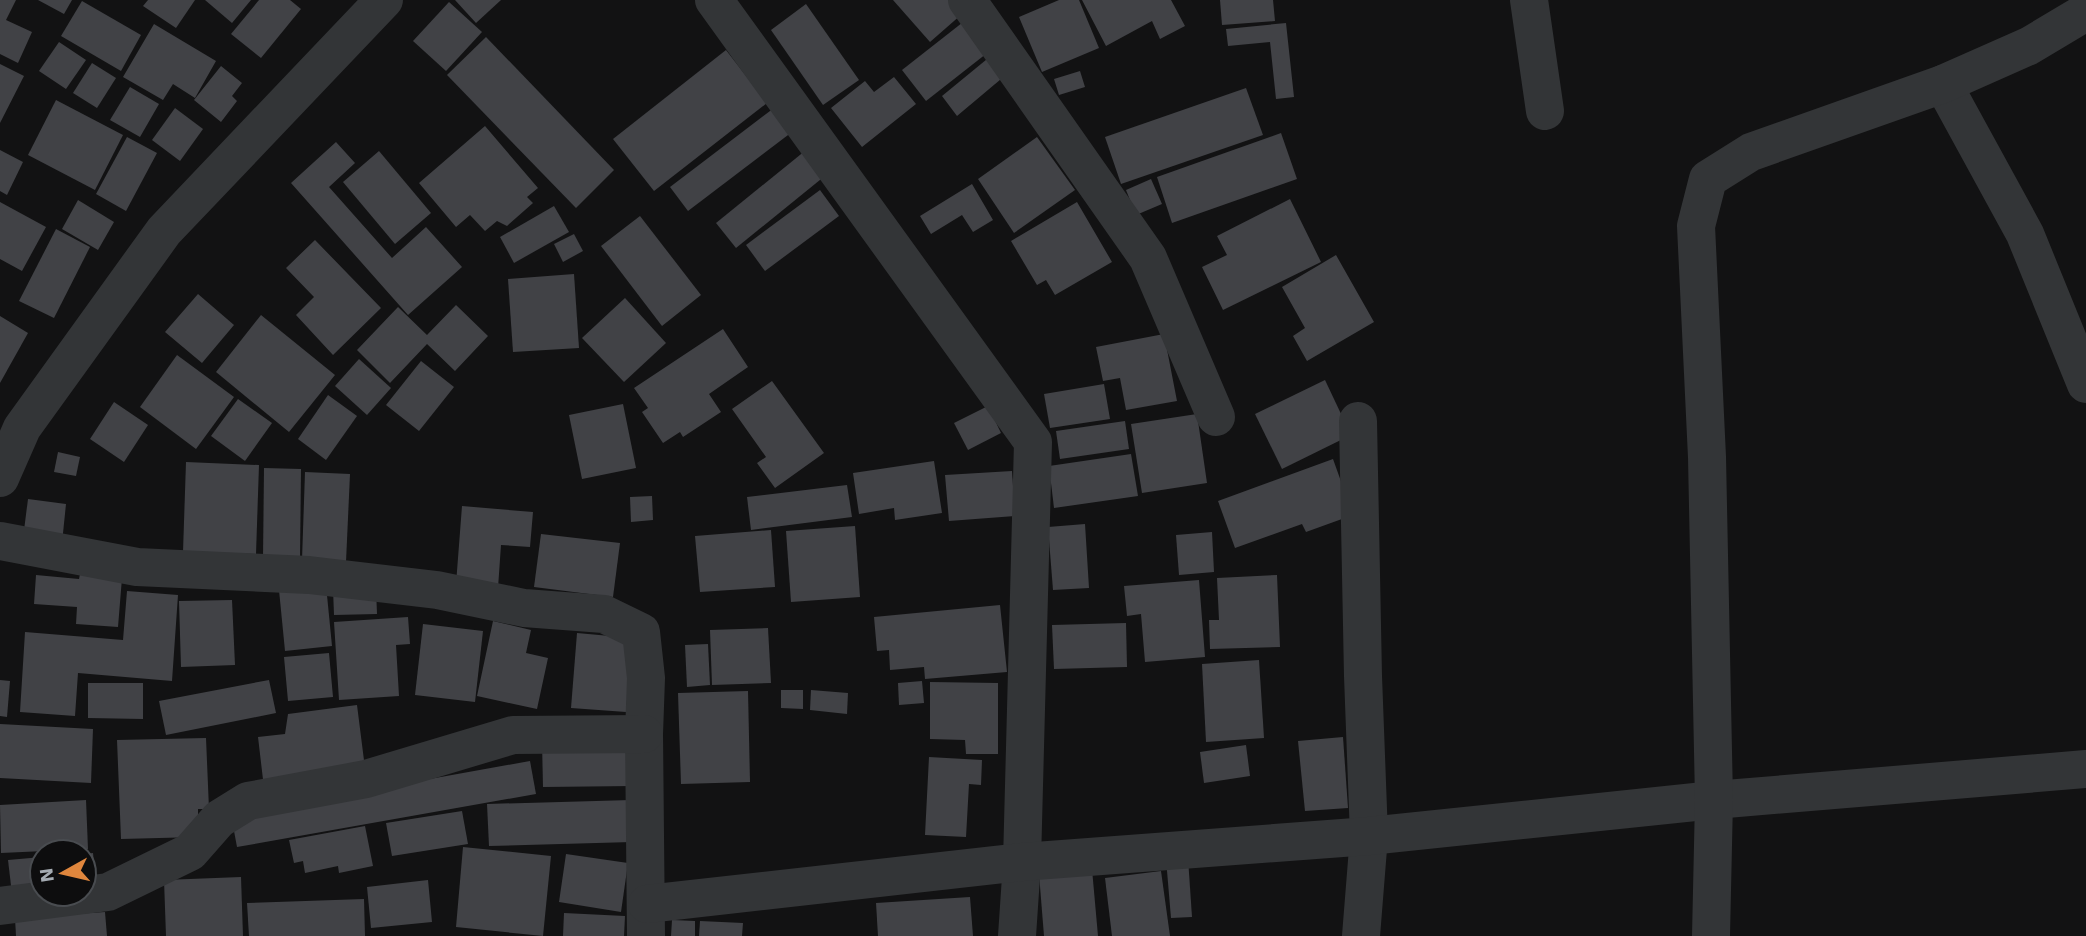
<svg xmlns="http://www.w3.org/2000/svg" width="2086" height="936" viewBox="0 0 2086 936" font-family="'Work Sans',sans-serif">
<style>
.building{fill:#414246}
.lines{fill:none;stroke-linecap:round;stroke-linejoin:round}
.minor{stroke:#333537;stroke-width:38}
</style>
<rect width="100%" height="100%" fill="#121213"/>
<g class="building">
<polygon points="0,0 16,0 6,20 32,32 18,63 0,54"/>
<polygon points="38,0 72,0 64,14"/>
<polygon points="148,0 195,0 176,28 143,6"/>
<polygon points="205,0 251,0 232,23"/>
<polygon points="259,0 290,0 301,9 261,58 231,34"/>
<polygon points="455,0 501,0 476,23"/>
<polygon points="893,0 950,0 962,14 930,42"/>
<polygon points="1059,0 1079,0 1099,48 1042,72 1019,17"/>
<polygon points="1082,0 1171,0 1185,26 1160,39 1152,21 1106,46"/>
<polygon points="1220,0 1273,0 1275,21 1222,25"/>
<polygon points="82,1 141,35 121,71 61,36"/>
<polygon points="449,2 482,32 446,71 413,41"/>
<polygon points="806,4 859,80 823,105 771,30"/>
<polygon points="967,19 991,50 926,101 902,70"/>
<polygon points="1286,23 1294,97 1276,99 1270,42 1228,46 1226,29"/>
<polygon points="154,24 216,61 195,98 173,84 163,100 123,77"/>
<polygon points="486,37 614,170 576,208 447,75"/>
<polygon points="59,42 86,60 66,89 39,71"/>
<polygon points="726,50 767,103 654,191 613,139"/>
<polygon points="992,55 1007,74 957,116 942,96"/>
<polygon points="92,63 116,78 97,108 73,93"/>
<polygon points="0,64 24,76 0,123"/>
<polygon points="221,66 242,83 232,96 237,101 221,122 194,100"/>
<polygon points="1080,71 1085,87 1059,95 1054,79"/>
<polygon points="894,77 916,104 862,147 831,108 865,81 874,92"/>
<polygon points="130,87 159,104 140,137 110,120"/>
<polygon points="1246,88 1263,135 1121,184 1105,137"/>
<polygon points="56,100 123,135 95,190 28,155"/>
<polygon points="175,108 203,129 180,161 152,140"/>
<polygon points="774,108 792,132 688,211 670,187"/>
<polygon points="485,126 538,188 527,197 533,203 507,226 497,221 485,231 470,215 456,227 419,183"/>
<polygon points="1281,133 1297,179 1172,223 1157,177"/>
<polygon points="127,137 157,153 126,211 96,194"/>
<polygon points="1037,137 1075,190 1014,233 978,179"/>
<polygon points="336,142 355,163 329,187 392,258 426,227 462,267 408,315 291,183"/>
<polygon points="811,146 831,171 736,248 716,223"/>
<polygon points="0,150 23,162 7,195 0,191"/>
<polygon points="379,151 431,213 395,244 343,182"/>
<polygon points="1151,179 1162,204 1136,215 1126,190"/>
<polygon points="972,184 993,220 973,232 962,215 931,234 920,216"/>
<polygon points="820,190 839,216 765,271 746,245"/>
<polygon points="1290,199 1321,262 1223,310 1202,267 1227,255 1217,236"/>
<polygon points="78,200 114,222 98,250 62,229"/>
<polygon points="0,202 46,227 22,271 0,259"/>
<polygon points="1077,202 1112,262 1055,295 1046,280 1037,285 1011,241"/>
<polygon points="554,206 569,232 514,263 500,237"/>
<polygon points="640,216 701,295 662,326 601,246"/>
<polygon points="56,229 90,247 54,318 19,301"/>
<polygon points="574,234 583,251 563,262 554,244"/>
<polygon points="315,240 381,308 333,355 296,315 314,297 286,268"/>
<polygon points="1336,255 1374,322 1307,361 1293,336 1305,328 1282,287"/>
<polygon points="574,274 579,348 513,352 508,279"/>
<polygon points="198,294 234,325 202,363 165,332"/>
<polygon points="625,298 666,343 624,382 582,338"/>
<polygon points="456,305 488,336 455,371 427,344 390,383 357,350 398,307 427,335"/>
<polygon points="261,315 335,375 289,432 216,372"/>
<polygon points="0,316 28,333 0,383"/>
<polygon points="723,329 748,367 709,394 721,412 683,437 680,432 663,443 642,412 648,408 634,388"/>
<polygon points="1164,334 1177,401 1126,410 1120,378 1103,381 1096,347"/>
<polygon points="177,355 234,397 196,449 140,407"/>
<polygon points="359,359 391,388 367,415 335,386"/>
<polygon points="421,361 454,387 419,431 386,405"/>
<polygon points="1325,380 1351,435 1282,469 1255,414"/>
<polygon points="772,381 824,453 775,488 757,463 766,457 732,409"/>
<polygon points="1104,384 1110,419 1050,428 1044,394"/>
<polygon points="328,395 357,416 326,460 298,439"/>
<polygon points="238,399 272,423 245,461 211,436"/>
<polygon points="114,402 148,425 124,462 90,439"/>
<polygon points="623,404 636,468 582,479 569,415"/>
<polygon points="988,406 1001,433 968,450 954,423"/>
<polygon points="1197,414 1207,483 1142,493 1131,424"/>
<polygon points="1125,421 1129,449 1060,459 1056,431"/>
<polygon points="58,452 80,457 76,476 54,472"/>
<polygon points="1131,454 1138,496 1054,508 1049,466"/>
<polygon points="1333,459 1353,515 1306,532 1302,524 1235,548 1218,501"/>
<polygon points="934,461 942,513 895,520 894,508 859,514 853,473"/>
<polygon points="186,462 259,465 256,554 183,552"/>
<polygon points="264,468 301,469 300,559 263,559"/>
<polygon points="1012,471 1015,516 949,521 945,475"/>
<polygon points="305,472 350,474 346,562 302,560"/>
<polygon points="847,485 852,517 751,530 747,497"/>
<polygon points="652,496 653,520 631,522 630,497"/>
<polygon points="28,499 66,504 62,543 23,538"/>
<polygon points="462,506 533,512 530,547 501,545 498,588 456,584"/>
<polygon points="1085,524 1089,588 1053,590 1048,527"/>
<polygon points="855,526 860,597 791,602 786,531"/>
<polygon points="771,530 775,587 700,592 695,536"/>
<polygon points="1212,532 1214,572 1179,575 1176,535"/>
<polygon points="541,534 620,543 613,597 534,587"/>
<polygon points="80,574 122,578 118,627 76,624 77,607 34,604 36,575 79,579"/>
<polygon points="1277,575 1280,647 1210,649 1209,620 1219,620 1217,578"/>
<polygon points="1199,580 1205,657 1145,662 1141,614 1127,616 1124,586"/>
<polygon points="326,585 332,646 285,651 279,590"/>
<polygon points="376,588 377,614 334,615 333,589"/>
<polygon points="127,591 178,595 172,681 78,673 75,716 20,712 25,632 123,640"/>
<polygon points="232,600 235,665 181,667 179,601"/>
<polygon points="1000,605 1007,672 925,679 924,667 890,670 889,650 877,651 874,617"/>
<polygon points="408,617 410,644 396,645 399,696 339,700 334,622"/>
<polygon points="493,621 531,630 526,653 548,658 537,709 477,696"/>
<polygon points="1126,623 1127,667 1054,669 1052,625"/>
<polygon points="423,624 483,631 475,702 415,695"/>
<polygon points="768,628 771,683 712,685 710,630"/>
<polygon points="577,633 632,638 626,712 571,708"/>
<polygon points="708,644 710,685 687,687 685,645"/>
<polygon points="329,653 333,697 288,701 284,657"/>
<polygon points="1259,660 1264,738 1206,742 1202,664"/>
<polygon points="0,680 10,681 7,717 0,716"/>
<polygon points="269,680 276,713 166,735 159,701"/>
<polygon points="922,681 924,703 899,705 898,683"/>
<polygon points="930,682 998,683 998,754 966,754 965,740 930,739"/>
<polygon points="88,683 143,683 143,719 88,718"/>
<polygon points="781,690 803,690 803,709 781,708"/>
<polygon points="811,690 848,693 847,714 810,710"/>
<polygon points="748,691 750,782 681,784 678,693"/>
<polygon points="357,705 366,776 264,788 258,737 285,734 288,714"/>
<polygon points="0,724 93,729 91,783 0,778"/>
<polygon points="1343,737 1348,808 1305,811 1298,741"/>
<polygon points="206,738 209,809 198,809 198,837 121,839 117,740"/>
<polygon points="634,741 634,786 543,787 542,742"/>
<polygon points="1246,745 1250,776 1204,783 1200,752"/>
<polygon points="929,757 982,760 981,785 969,784 966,837 925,835"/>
<polygon points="530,761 536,794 237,847 231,815"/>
<polygon points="86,800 88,849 1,853 0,805"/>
<polygon points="631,800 632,842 489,846 487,804"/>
<polygon points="462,811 468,844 392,856 386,823"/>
<polygon points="365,826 373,866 339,873 338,866 305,873 303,861 294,863 289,840"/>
<polygon points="463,847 551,856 543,936 456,927"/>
<polygon points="93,853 96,885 84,887 84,854"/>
<polygon points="566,854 628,863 621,912 559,902"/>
<polygon points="42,857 42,891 12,894 8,860"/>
<polygon points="1188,858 1192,917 1171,918 1166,859"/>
<polygon points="1092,869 1098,936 1044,936 1039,874"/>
<polygon points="1161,871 1170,936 1112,936 1105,878"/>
<polygon points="241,877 243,936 166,936 164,880"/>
<polygon points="428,880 432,922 371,928 367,887"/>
<polygon points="970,897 973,936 878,936 876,903"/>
<polygon points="364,899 365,936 249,936 247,903"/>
<polygon points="105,912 107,936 16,936 15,918"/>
<polygon points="564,913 625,916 624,936 563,936"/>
<polygon points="672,920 695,921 695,936 671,936"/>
<polygon points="700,921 743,923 742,936 699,936"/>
</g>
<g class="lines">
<g class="minor">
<polyline points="714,0 1033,442 1022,862 1017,936"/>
<polyline points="967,0 1148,258 1216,417"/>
<polyline points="1529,0 1545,111"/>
<polyline points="1943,84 2025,234 2086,384"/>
<polyline points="1358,421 1363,676 1369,836 1361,936"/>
<polyline points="0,478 22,428 164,231 384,0"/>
<polyline points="0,541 137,567 309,575 437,590 524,608 604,614 641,632 646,678 644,734 646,936"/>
<polyline points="647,904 1022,862 1369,836 1714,800 2086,769"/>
<polyline points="0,906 108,892 190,852 219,819 248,801 366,779 513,735 644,734"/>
<polyline points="1711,936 1714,800 1707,457 1696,226 1708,179 1751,152 1943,84 2029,46 2086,12"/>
</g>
</g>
<g transform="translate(63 873) rotate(262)"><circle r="33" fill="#0d0d0e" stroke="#494c50" stroke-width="2"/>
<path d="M0-5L12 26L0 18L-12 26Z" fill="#df863d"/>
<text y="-10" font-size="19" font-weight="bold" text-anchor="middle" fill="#a4abb2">N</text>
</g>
</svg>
